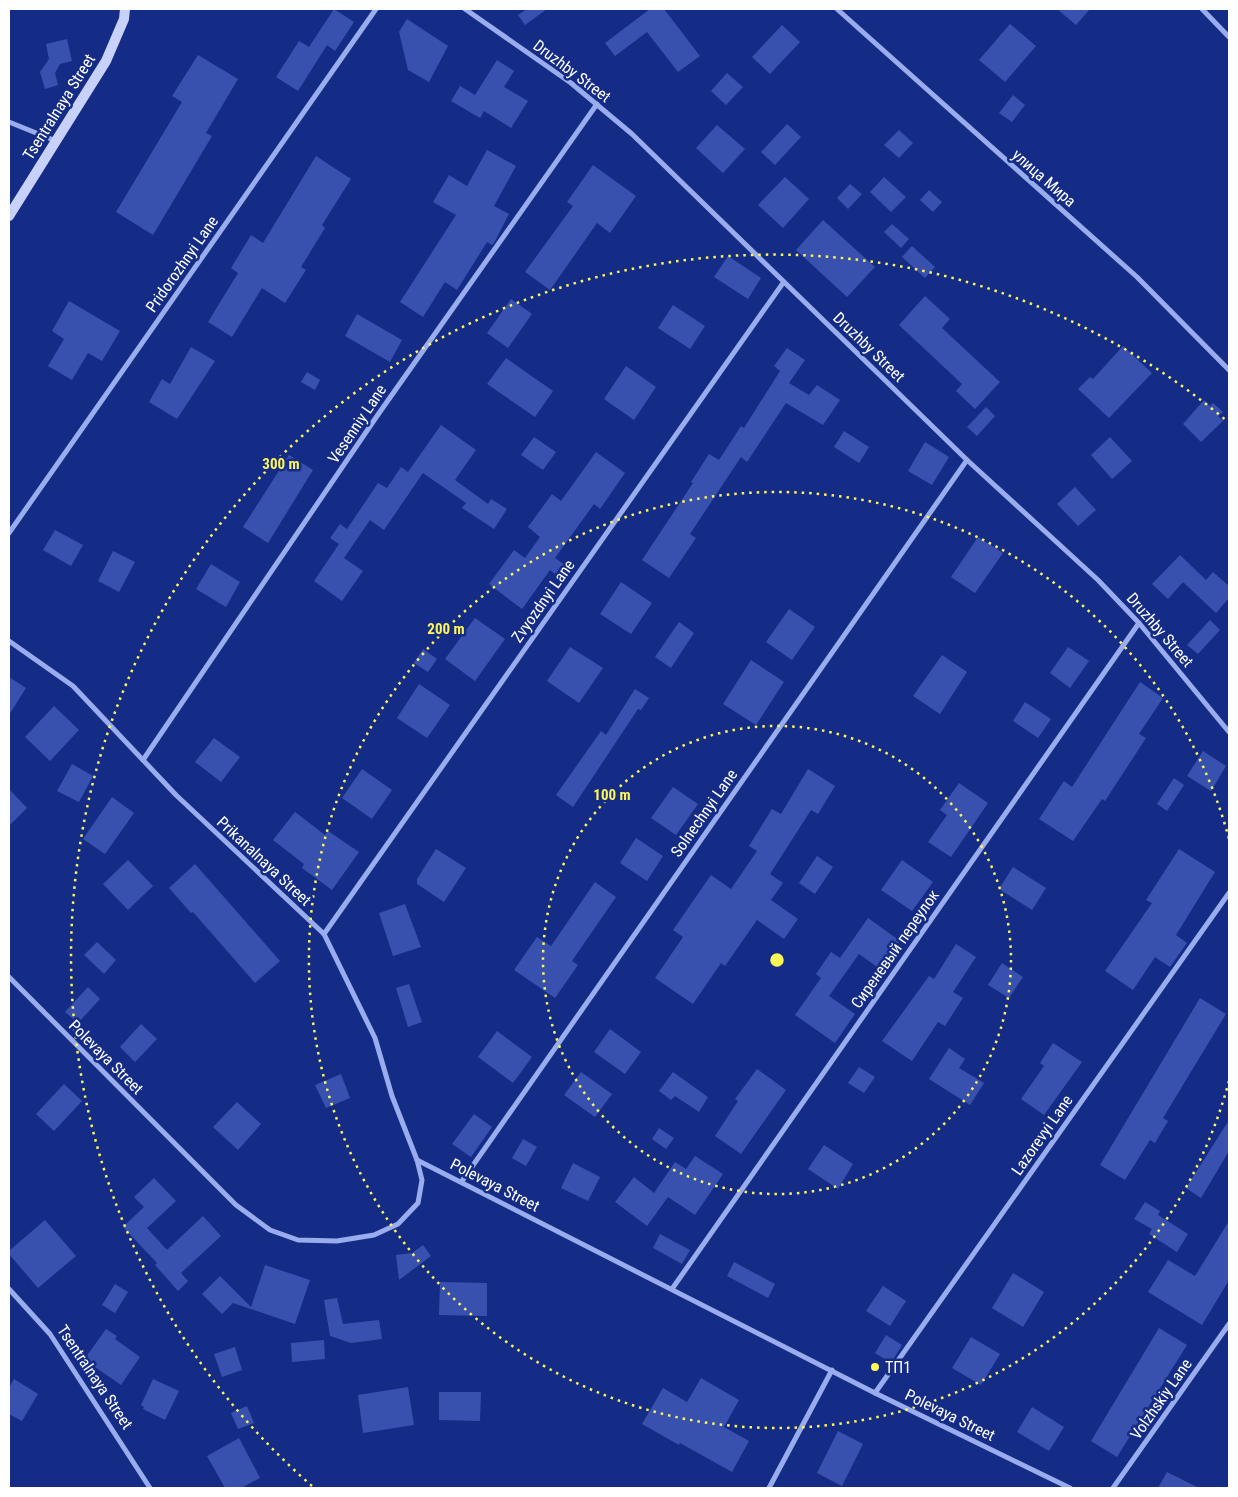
<svg xmlns="http://www.w3.org/2000/svg" width="1238" height="1497" viewBox="0 0 1238 1497" font-family="'Roboto Condensed',sans-serif">
<style>
.building{fill:#3951ae}
.lines{fill:none;stroke-linecap:round;stroke-linejoin:round}
.street{stroke:#99acee;stroke-width:5}
.secondary{stroke:#c7d1fa;stroke-width:10}
.ring{fill:none;stroke:#fff657;stroke-width:2.5;stroke-dasharray:2.5 5}
.poi-dot{fill:#fff657;stroke:#152c86;stroke-width:2}
.labels{text-anchor:middle;dominant-baseline:central;stroke-width:5;stroke-linejoin:round;paint-order:stroke}
.street-label{font-size:16px;fill:#fff;stroke:#152c86}
.poi-label{font-size:16px;fill:#fff;stroke:#152c86;text-anchor:start}
.centre{fill:#fff657;stroke:#152c86;stroke-width:2.5}
.ring-label{font-size:15px;text-anchor:middle;font-weight:bold;fill:#fff657;stroke:#152c86;stroke-width:5;stroke-linejoin:round;paint-order:stroke}
</style>
<rect width="100%" height="100%" fill="#152c86"/>
<g class="building">
<polygon points="334,9 354,22 335,51 327,45 298,91 276,77 299,41 309,47"/>
<polygon points="527,9 547,9 525,25 518,15"/>
<polygon points="650,9 664,9 700,56 678,72 647,32 615,56 605,43"/>
<polygon points="1057,9 1090,9 1076,25"/>
<polygon points="407,19 448,46 429,82 408,70 399,32"/>
<polygon points="1010,24 1036,46 1005,82 979,60"/>
<polygon points="782,25 800,42 770,74 752,57"/>
<polygon points="67,39 72,61 60,64 55,73 58,85 45,89 40,72 49,59 46,44"/>
<polygon points="198,55 238,79 206,133 212,136 153,235 116,212 182,102 172,96"/>
<polygon points="497,60 514,71 504,87 528,101 511,128 484,111 480,118 451,101 460,86 475,95"/>
<polygon points="727,73 743,87 726,105 711,91"/>
<polygon points="1013,95 1025,105 1012,122 999,113"/>
<polygon points="787,124 801,137 775,165 761,152"/>
<polygon points="717,125 745,149 723,173 696,148"/>
<polygon points="899,130 913,143 899,158 884,145"/>
<polygon points="487,150 516,166 494,206 509,214 494,243 492,245 487,242 457,290 445,282 423,317 400,302 456,215 433,202 449,175 467,186"/>
<polygon points="316,156 351,179 322,225 325,228 301,267 306,270 285,303 262,288 232,337 208,322 238,273 231,268 251,235 263,243"/>
<polygon points="593,165 636,196 610,233 597,223 550,290 525,272 573,206 567,202"/>
<polygon points="785,177 809,199 783,228 758,205"/>
<polygon points="884,177 906,197 891,212 870,192"/>
<polygon points="850,184 862,194 848,209 837,198"/>
<polygon points="929,190 942,202 933,212 920,200"/>
<polygon points="823,220 875,267 847,297 796,250"/>
<polygon points="892,224 909,239 901,248 884,232"/>
<polygon points="912,246 935,267 925,278 902,257"/>
<polygon points="728,256 761,278 748,299 714,277"/>
<polygon points="925,296 950,319 942,328 1000,382 975,409 956,391 962,384 899,325"/>
<polygon points="511,299 532,314 508,348 487,333"/>
<polygon points="69,301 120,331 102,361 88,353 72,380 48,366 64,339 52,331"/>
<polygon points="673,305 705,326 690,349 658,328"/>
<polygon points="357,314 402,340 390,362 345,336"/>
<polygon points="1123,346 1152,373 1109,418 1078,389 1090,377 1093,379"/>
<polygon points="191,347 215,361 177,419 149,402 162,379 170,384"/>
<polygon points="787,348 805,360 789,383 809,395 817,385 840,400 823,425 786,403 747,462 741,457 690,534 696,538 669,578 642,560 693,483 691,482 709,454 719,460 741,426 744,428 780,371 774,366"/>
<polygon points="506,358 553,391 535,417 487,384"/>
<polygon points="626,366 656,387 634,420 604,399"/>
<polygon points="307,372 320,380 315,390 301,382"/>
<polygon points="1204,400 1210,406 1213,403 1223,412 1218,416 1223,421 1201,442 1183,424"/>
<polygon points="986,407 995,416 977,436 967,427"/>
<polygon points="441,425 476,450 455,480 488,504 491,499 507,509 494,529 462,508 466,503 423,473 384,530 370,520 344,558 363,571 342,601 314,581 339,544 330,538 340,524 347,529 378,483 387,488 401,467 408,472"/>
<polygon points="844,431 869,447 859,463 834,447"/>
<polygon points="534,437 556,452 543,470 521,455"/>
<polygon points="1110,437 1132,461 1112,479 1091,455"/>
<polygon points="925,442 949,457 932,485 908,471"/>
<polygon points="596,452 625,473 600,509 594,504 555,558 569,568 561,579 550,570 522,609 489,584 514,550 525,558 540,537 528,527 552,494 561,501"/>
<polygon points="289,455 313,470 268,543 243,527"/>
<polygon points="1075,487 1096,510 1078,526 1057,504"/>
<polygon points="55,530 83,545 71,566 43,550"/>
<polygon points="978,537 1003,553 975,593 951,577"/>
<polygon points="113,551 135,562 119,592 98,581"/>
<polygon points="1180,555 1206,580 1213,572 1229,586 1229,598 1216,613 1183,582 1168,599 1152,584"/>
<polygon points="211,564 240,582 226,607 196,589"/>
<polygon points="621,582 652,603 631,634 600,614"/>
<polygon points="789,609 815,627 792,660 766,642"/>
<polygon points="475,618 505,639 475,681 445,659"/>
<polygon points="1210,620 1220,630 1198,654 1187,645"/>
<polygon points="679,622 694,633 671,668 655,657"/>
<polygon points="570,647 603,668 579,703 547,681"/>
<polygon points="1068,647 1089,661 1070,688 1050,673"/>
<polygon points="423,649 437,659 428,672 414,663"/>
<polygon points="942,655 967,672 940,714 913,696"/>
<polygon points="751,660 784,682 756,725 723,704"/>
<polygon points="9,677 26,688 9,715"/>
<polygon points="1140,682 1163,698 1139,734 1146,738 1105,801 1102,799 1073,841 1039,819 1064,781 1072,787"/>
<polygon points="419,684 450,705 427,738 397,718"/>
<polygon points="635,689 649,698 641,710 638,709 573,807 556,795 601,731 606,735"/>
<polygon points="1025,702 1051,719 1038,738 1013,721"/>
<polygon points="54,706 79,730 50,761 25,737"/>
<polygon points="214,738 240,757 221,782 195,762"/>
<polygon points="1203,751 1226,766 1211,791 1187,776"/>
<polygon points="72,764 93,776 79,802 57,791"/>
<polygon points="362,769 392,790 372,819 342,798"/>
<polygon points="808,769 835,786 818,814 811,810 770,874 783,883 771,900 798,919 784,939 757,920 725,966 721,963 693,1004 655,978 683,937 673,930 711,875 731,889 757,851 749,846 772,809 781,814"/>
<polygon points="1174,778 1184,785 1167,811 1157,804"/>
<polygon points="959,783 988,803 951,857 928,842 947,815 940,810"/>
<polygon points="673,787 698,804 676,835 651,818"/>
<polygon points="9,789 27,808 9,826"/>
<polygon points="112,797 134,813 105,854 83,839"/>
<polygon points="295,812 325,835 328,831 359,852 332,890 302,868 304,864 273,840"/>
<polygon points="636,838 663,856 647,881 620,863"/>
<polygon points="436,849 466,868 444,902 417,884 417,879"/>
<polygon points="1179,849 1215,872 1176,935 1187,943 1170,967 1155,957 1133,990 1105,971 1152,903 1146,900"/>
<polygon points="817,856 833,867 815,894 799,883"/>
<polygon points="128,860 153,886 128,910 103,884"/>
<polygon points="902,860 933,882 912,911 881,890"/>
<polygon points="195,864 280,961 255,983 193,912 191,913 169,888"/>
<polygon points="1013,867 1046,888 1032,910 999,889"/>
<polygon points="595,882 616,897 572,961 578,965 555,998 514,970 537,937 551,946"/>
<polygon points="405,904 421,947 393,956 379,913"/>
<polygon points="868,918 900,941 880,969 859,954 829,996 855,1014 835,1043 795,1015 821,978 816,974 831,952 840,958"/>
<polygon points="97,942 116,960 104,974 84,955"/>
<polygon points="956,944 976,957 953,992 963,998 945,1026 938,1022 912,1061 882,1041 929,976 934,979"/>
<polygon points="1002,963 1023,977 1009,998 988,985"/>
<polygon points="409,984 422,1022 408,1027 396,988"/>
<polygon points="88,987 100,999 78,1023 65,1012"/>
<polygon points="1200,998 1226,1014 1163,1118 1168,1121 1155,1143 1150,1140 1125,1180 1100,1165"/>
<polygon points="141,1024 157,1039 135,1062 120,1047"/>
<polygon points="610,1029 641,1052 625,1074 594,1052"/>
<polygon points="497,1031 532,1057 513,1083 478,1057"/>
<polygon points="1053,1043 1082,1062 1044,1115 1021,1099 1044,1066 1040,1063"/>
<polygon points="949,1048 965,1059 959,1068 984,1083 970,1105 929,1079"/>
<polygon points="859,1067 875,1077 864,1093 848,1083"/>
<polygon points="757,1069 786,1090 741,1154 715,1136 738,1101 735,1099"/>
<polygon points="581,1072 612,1094 595,1117 564,1095"/>
<polygon points="673,1072 708,1097 699,1112 675,1096 671,1100 659,1091"/>
<polygon points="341,1074 350,1098 326,1108 315,1085"/>
<polygon points="64,1084 82,1101 54,1131 36,1114"/>
<polygon points="237,1102 261,1124 238,1150 213,1127"/>
<polygon points="474,1114 492,1127 471,1157 452,1144"/>
<polygon points="1229,1120 1229,1151 1201,1198 1186,1188"/>
<polygon points="659,1128 674,1138 666,1149 652,1139"/>
<polygon points="523,1139 537,1147 526,1166 512,1158"/>
<polygon points="824,1145 853,1164 838,1189 808,1169"/>
<polygon points="695,1156 723,1174 695,1215 668,1197 647,1226 615,1202 634,1177 654,1193 675,1162 686,1169"/>
<polygon points="573,1163 600,1177 588,1201 561,1188"/>
<polygon points="154,1178 176,1201 147,1228 167,1250 203,1216 221,1236 181,1273 188,1281 178,1291 155,1265 157,1263 123,1227 144,1207 134,1197"/>
<polygon points="1145,1202 1160,1211 1158,1215 1188,1234 1177,1252 1149,1234 1152,1229 1134,1219"/>
<polygon points="45,1220 76,1256 38,1288 9,1254 9,1251"/>
<polygon points="1229,1221 1229,1280 1202,1325 1148,1292 1168,1260 1195,1276"/>
<polygon points="660,1234 690,1250 682,1264 653,1248"/>
<polygon points="423,1245 431,1256 399,1280 396,1255 412,1253"/>
<polygon points="734,1262 775,1284 768,1298 727,1276"/>
<polygon points="265,1265 310,1280 295,1324 233,1303 222,1314 202,1294 220,1276 251,1307"/>
<polygon points="1013,1273 1044,1292 1023,1327 992,1308"/>
<polygon points="440,1282 487,1283 487,1316 439,1315"/>
<polygon points="115,1284 128,1292 115,1313 102,1305"/>
<polygon points="883,1286 906,1301 890,1326 866,1311"/>
<polygon points="337,1298 343,1324 379,1320 382,1339 351,1343 330,1336 324,1300"/>
<polygon points="1159,1328 1187,1345 1117,1457 1091,1441"/>
<polygon points="106,1329 117,1336 115,1339 140,1357 121,1385 95,1367 92,1371 81,1364"/>
<polygon points="886,1335 902,1345 891,1363 875,1353"/>
<polygon points="971,1337 1000,1354 981,1385 952,1368"/>
<polygon points="324,1340 325,1359 292,1362 291,1343"/>
<polygon points="235,1347 242,1370 222,1377 214,1354"/>
<polygon points="701,1378 739,1400 724,1427 749,1441 732,1472 680,1443 679,1445 642,1424 663,1388 687,1402"/>
<polygon points="14,1379 38,1394 22,1421 9,1414 9,1388"/>
<polygon points="153,1379 179,1391 165,1420 143,1409 144,1407 141,1405"/>
<polygon points="408,1387 414,1425 363,1433 358,1395"/>
<polygon points="439,1392 481,1392 480,1421 439,1420"/>
<polygon points="247,1406 254,1423 238,1429 231,1413"/>
<polygon points="1032,1407 1064,1427 1049,1451 1017,1432"/>
<polygon points="838,1431 863,1444 842,1486 817,1473"/>
<polygon points="239,1438 260,1478 241,1488 225,1488 207,1456"/>
<polygon points="1167,1472 1199,1488 1158,1488"/>
</g>
<g class="lines">
<g class="street">
<polyline points="465,9 571,83 632,134 967,460 1098,580 1139,623 1229,732"/>
<polyline points="837,9 1137,277 1229,370"/>
<polyline points="1202,9 1229,37"/>
<polyline points="9,122 56,141"/>
<polyline points="9,533 376,9"/>
<polyline points="9,641 73,686 176,795 324,934 375,1038 392,1096 417,1160"/>
<polyline points="143,760 377,416 597,104"/>
<polyline points="324,934 783,283"/>
<polyline points="9,977 236,1205 270,1230 298,1240 337,1241 374,1235 398,1224 418,1203 422,1180 417,1160 875,1393 1070,1488"/>
<polyline points="462,1181 967,460"/>
<polyline points="9,1289 50,1334 150,1488"/>
<polyline points="672,1289 1139,623"/>
<polyline points="875,1393 1229,893"/>
<polyline points="769,1488 832,1370"/>
<polyline points="1113,1488 1229,1324"/>
</g>
<polyline class="secondary" points="9,216 106,61 124,19 125,9"/>
</g>
<g class="ring">
<circle cx="777" cy="960" r="234"/>
<path d="M1229 1081A468 468 0 1 1 1229 839"/>
<path d="M312 1486A702 702 0 0 1 1228 422"/>
</g>
<circle class="poi-dot" cx="875" cy="1367" r="5"/>
<g class="labels">
<g class="street-label">
<text transform="translate(572 71) rotate(37)">Druzhby Street</text>
<text transform="translate(59 107) rotate(-58)">Tsentralnaya Street</text>
<text transform="translate(1044 178) rotate(41)">улица Мира</text>
<text transform="translate(182 264) rotate(-55)">Pridorozhnyi Lane</text>
<text transform="translate(869 347) rotate(44)">Druzhby Street</text>
<text transform="translate(357 424) rotate(-56)">Vesenniy Lane</text>
<text transform="translate(543 601) rotate(-55)">Zvyozdnyi Lane</text>
<text transform="translate(1160 630) rotate(49)">Druzhby Street</text>
<text transform="translate(704 813) rotate(-55)">Solnechnyi Lane</text>
<text transform="translate(264 861) rotate(43)">Prikanalnaya Street</text>
<text transform="translate(895 949) rotate(-55)">Сиреневый переулок</text>
<text transform="translate(106 1057) rotate(45)">Polevaya Street</text>
<text transform="translate(1042 1135) rotate(-55)">Lazorevyi Lane</text>
<text transform="translate(495 1185) rotate(27)">Polevaya Street</text>
<text transform="translate(95 1377) rotate(56)">Tsentralnaya Street</text>
<text transform="translate(1161 1399) rotate(-55)">Volzhskiy Lane</text>
<text transform="translate(950 1415) rotate(26)">Polevaya Street</text>
</g>
<g class="poi-label">
<text x="885" y="1367">ТП1</text>
</g>
</g>
<circle cx="777" cy="960" r="8" class="centre"/>
<g class="ring-label">
<text x="281" y="469">300 m</text>
<text x="446" y="634">200 m</text>
<text x="612" y="800">100 m</text>
</g>
<rect width="1238" height="1497" fill="none" stroke="#ffffff" stroke-width="20"/>
</svg>
